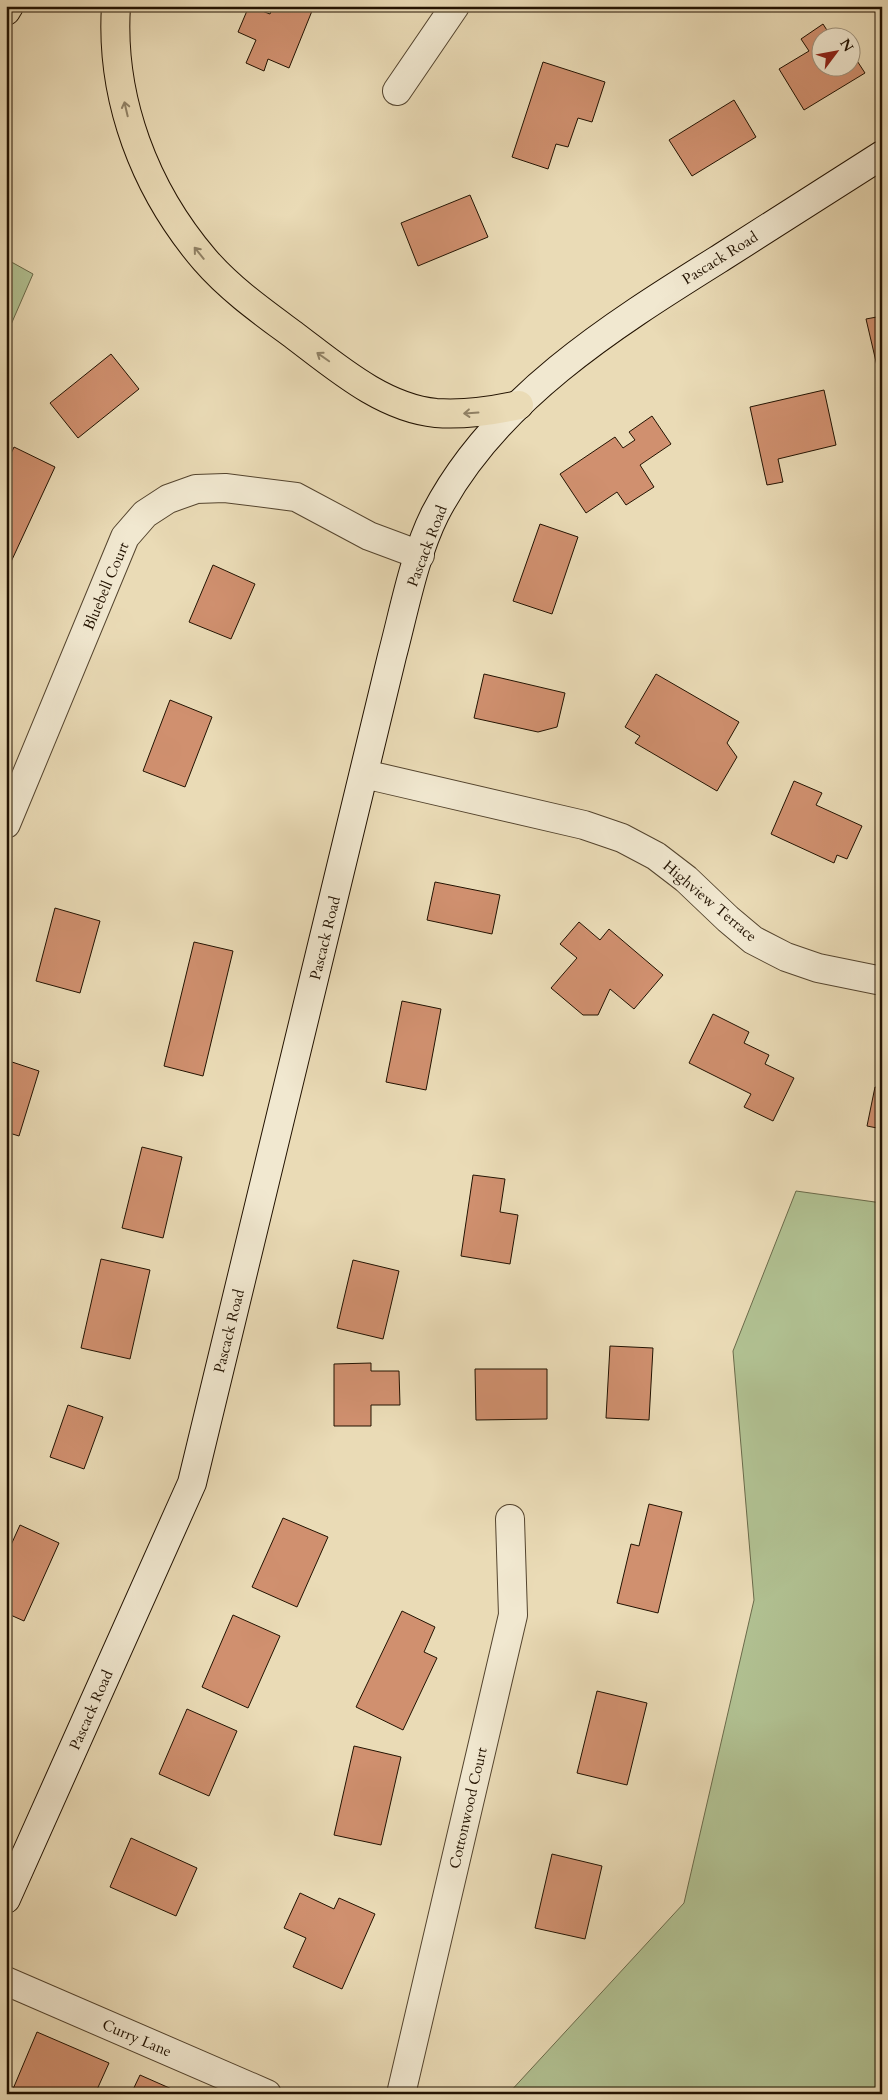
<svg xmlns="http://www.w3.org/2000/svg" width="888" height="2100" viewBox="0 0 888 2100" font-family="Cardo,serif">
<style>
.green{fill:#b1c192;stroke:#6a6a4a}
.building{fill:#d0906f;stroke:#221201}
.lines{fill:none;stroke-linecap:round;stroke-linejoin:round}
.street-casing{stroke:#54442e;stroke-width:30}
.secondary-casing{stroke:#221201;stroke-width:30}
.highway-casing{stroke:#221201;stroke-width:30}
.street{stroke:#f1e8d0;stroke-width:28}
.secondary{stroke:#f1e8d0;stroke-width:28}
.highway{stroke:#eadbb6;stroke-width:28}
.oneway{stroke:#908165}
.labels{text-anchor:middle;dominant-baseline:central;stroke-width:5;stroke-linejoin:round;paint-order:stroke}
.street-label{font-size:15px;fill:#221201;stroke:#f1e8d0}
</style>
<rect width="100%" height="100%" fill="#eadbb6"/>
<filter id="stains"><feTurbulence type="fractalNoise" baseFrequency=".004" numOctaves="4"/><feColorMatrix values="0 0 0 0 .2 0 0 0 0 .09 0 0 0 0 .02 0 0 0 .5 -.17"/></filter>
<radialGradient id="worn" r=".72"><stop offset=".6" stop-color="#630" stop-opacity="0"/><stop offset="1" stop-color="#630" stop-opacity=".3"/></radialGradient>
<g class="green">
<polygon points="6,259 33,274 6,336"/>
<polygon points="796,1191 882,1203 882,2094 508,2094 684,1903 754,1600 733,1351"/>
</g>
<g class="building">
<polygon points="249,6 270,14 273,6 314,6 289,68 268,59 264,71 246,63 256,40 238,32"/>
<polygon points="823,24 832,38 820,38 820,68 850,68 850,50 865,73 804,110 779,69 809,51 801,39"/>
<polygon points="840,33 843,38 832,38"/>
<polygon points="543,62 605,82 592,122 578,118 568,147 556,144 548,169 512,157"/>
<polygon points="734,100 756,137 692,176 669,140"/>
<polygon points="470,195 488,237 418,266 401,223"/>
<polygon points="882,316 882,383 881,383 866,319"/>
<polygon points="111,354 139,389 78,438 50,403"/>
<polygon points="824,390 836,445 778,459 783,482 767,485 750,407"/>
<polygon points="652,416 671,444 640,465 654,487 626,505 617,492 586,513 560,474 615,437 623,448 635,440 629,432"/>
<polygon points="14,447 55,467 10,564 6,562 6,464"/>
<polygon points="540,524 578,537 552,614 513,601"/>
<polygon points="213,565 255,584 231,639 189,622"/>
<polygon points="484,674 565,693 557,727 538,732 474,718"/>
<polygon points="656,674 739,722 727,743 737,757 717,791 635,743 640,736 625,727"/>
<polygon points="170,700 212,717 185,787 143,771"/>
<polygon points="794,781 822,793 816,805 862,826 847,859 837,855 834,863 771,834"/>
<polygon points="435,882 500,895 492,934 427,920"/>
<polygon points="55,908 100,921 80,993 36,981"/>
<polygon points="579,922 600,940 609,929 663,975 634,1009 610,989 598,1015 583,1015 551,988 577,958 560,944"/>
<polygon points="194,942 233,951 203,1076 164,1066"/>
<polygon points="402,1001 441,1009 426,1090 386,1082"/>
<polygon points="713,1014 749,1032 744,1043 769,1055 765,1064 794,1078 773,1121 744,1107 751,1094 689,1063"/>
<polygon points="6,1060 39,1071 19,1136 6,1132"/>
<polygon points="875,1087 882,1089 882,1129 867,1126"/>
<polygon points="142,1147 182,1157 163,1238 122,1228"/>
<polygon points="473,1175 505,1179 500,1212 518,1215 510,1264 461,1256"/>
<polygon points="101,1259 150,1270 130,1359 81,1348"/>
<polygon points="353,1260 399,1271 383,1339 337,1328"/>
<polygon points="610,1346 653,1348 649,1420 606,1418"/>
<polygon points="371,1363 371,1371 399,1371 400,1405 371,1405 371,1426 334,1426 334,1364"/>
<polygon points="475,1369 547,1369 547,1419 476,1420"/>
<polygon points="68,1405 103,1417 84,1469 50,1457"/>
<polygon points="649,1504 682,1512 658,1613 617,1603 631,1544 639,1546"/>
<polygon points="283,1518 328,1537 297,1607 252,1587"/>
<polygon points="20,1525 59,1543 24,1621 6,1613 6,1556"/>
<polygon points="402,1611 435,1627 424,1652 437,1658 403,1730 356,1707"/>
<polygon points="233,1615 280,1636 248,1708 202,1687"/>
<polygon points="597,1691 647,1703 627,1785 577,1773"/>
<polygon points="187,1709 237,1731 209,1796 159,1774"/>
<polygon points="354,1746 401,1757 381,1845 334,1835"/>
<polygon points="131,1838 197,1868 176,1916 110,1887"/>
<polygon points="552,1854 602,1866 585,1939 535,1928"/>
<polygon points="300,1893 334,1909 339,1898 375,1914 342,1989 293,1967 306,1938 284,1928"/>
<polygon points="37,2032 109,2063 95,2094 25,2094 13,2089"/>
<polygon points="140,2075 183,2094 131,2094"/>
</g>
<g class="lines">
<g class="street-casing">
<g id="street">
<polyline points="397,91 455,6"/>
<polyline points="364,774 584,825 622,838 656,856 686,879 728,919 753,940 786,957 818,968 882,981"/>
<polyline points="6,824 125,537 145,514 168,499 196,489 225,488 296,497 369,536 420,555"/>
<polyline points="6,1981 267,2094"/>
<polyline points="401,2094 513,1615 510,1519"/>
</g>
</g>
<g class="secondary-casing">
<path id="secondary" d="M6 1899 192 1483 392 656C404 611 414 556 435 514 495 398 615 324 722 257 775 223 828 189 882 155"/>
</g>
<g class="highway-casing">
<g id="highway">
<path d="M116 6C110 99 145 190 205 260 231 290 264 313 295 336 336 367 383 408 436 413 464 415 492 411 519 405"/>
<polyline points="6,11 9,6"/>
</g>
</g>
<use href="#street" class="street"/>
<use href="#secondary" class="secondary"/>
<use href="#highway" class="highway"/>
</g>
<defs><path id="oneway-shaft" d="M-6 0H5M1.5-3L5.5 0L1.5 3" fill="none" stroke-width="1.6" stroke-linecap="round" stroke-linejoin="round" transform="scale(1.25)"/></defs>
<g class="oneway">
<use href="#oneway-shaft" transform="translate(126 109) rotate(-103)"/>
<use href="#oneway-shaft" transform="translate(199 253) rotate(-129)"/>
<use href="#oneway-shaft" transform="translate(323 357) rotate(-145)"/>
<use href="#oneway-shaft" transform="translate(471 413) rotate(176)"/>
</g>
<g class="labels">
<g class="street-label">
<text transform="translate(720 258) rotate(-32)">Pascack Road</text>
<text transform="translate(427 546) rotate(-69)">Pascack Road</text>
<text transform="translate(106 586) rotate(-67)">Bluebell Court</text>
<text transform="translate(710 901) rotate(40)">Highview Terrace</text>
<text transform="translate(325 938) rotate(-76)">Pascack Road</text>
<text transform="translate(229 1331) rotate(-76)">Pascack Road</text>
<text transform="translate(91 1710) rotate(-66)">Pascack Road</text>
<text transform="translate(468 1808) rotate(-77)">Cottonwood Court</text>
<text transform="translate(137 2038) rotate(23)">Curry Lane</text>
</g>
</g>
<rect width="888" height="2100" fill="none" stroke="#eadbb6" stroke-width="25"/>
<rect x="8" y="8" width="873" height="2085" fill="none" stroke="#221201" stroke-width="2.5"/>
<rect x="12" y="12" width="863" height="2075" fill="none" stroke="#221201"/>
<g transform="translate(836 52) rotate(58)"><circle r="24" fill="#f1e8d0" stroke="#9e927d"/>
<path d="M0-4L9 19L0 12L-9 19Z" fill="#8f2418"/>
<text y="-8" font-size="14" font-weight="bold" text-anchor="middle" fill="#221201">N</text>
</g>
<rect width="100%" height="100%" filter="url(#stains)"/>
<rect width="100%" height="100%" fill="url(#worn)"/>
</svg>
